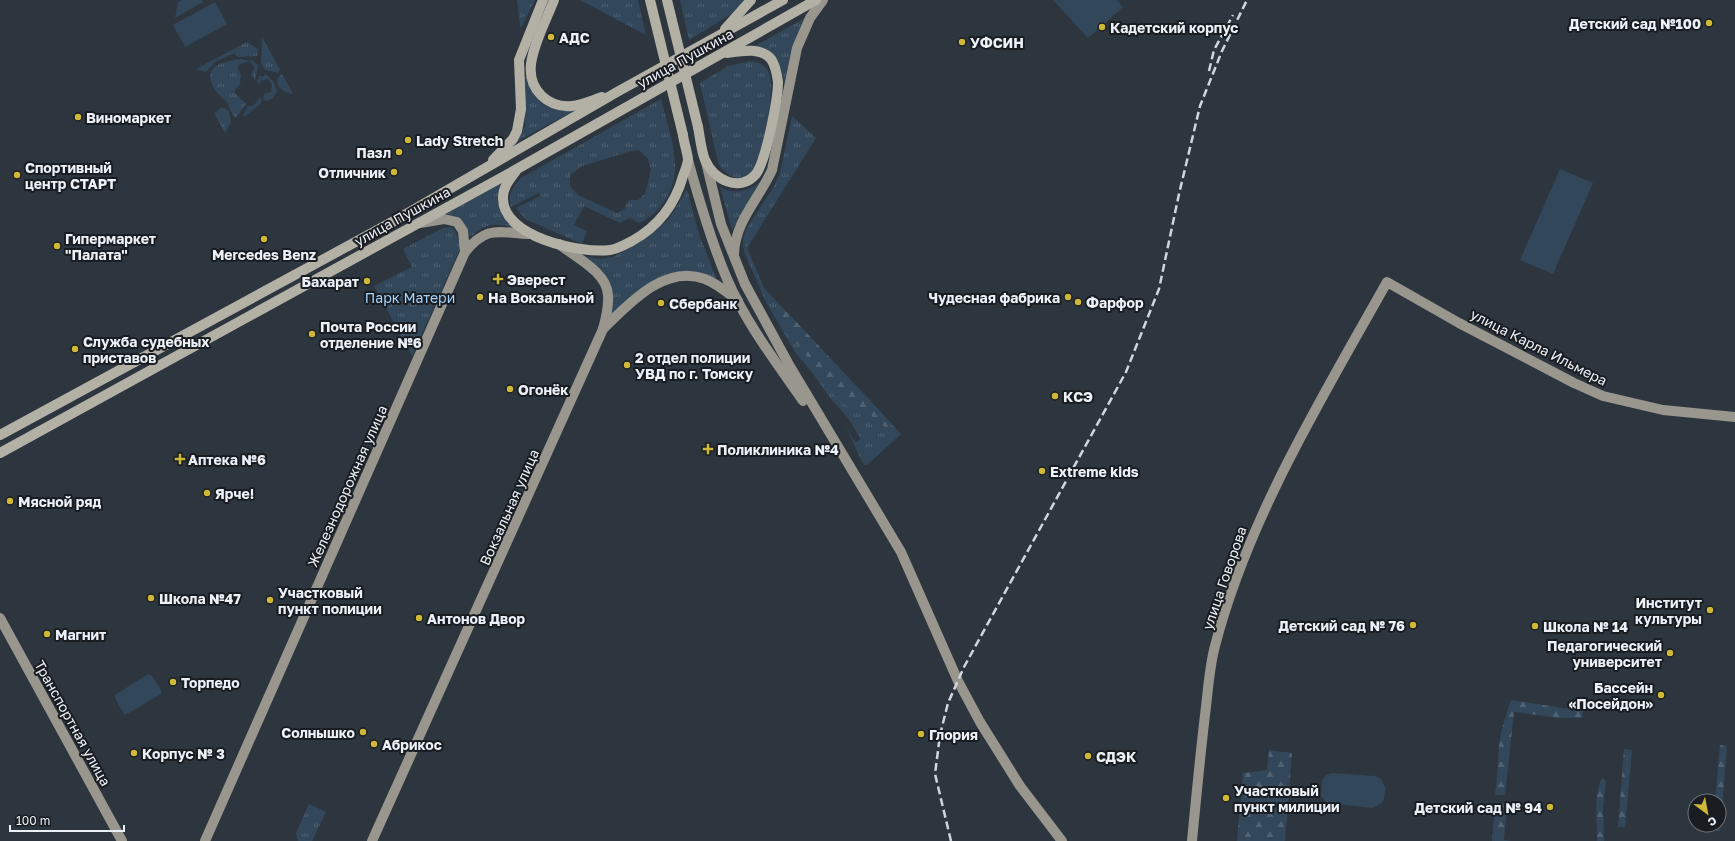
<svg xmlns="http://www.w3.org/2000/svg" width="1735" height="841" viewBox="0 0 1735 841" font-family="'Golos Text',sans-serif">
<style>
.grass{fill:url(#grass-tufts);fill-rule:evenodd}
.forest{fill:url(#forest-firs)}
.pitch{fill:#32475a}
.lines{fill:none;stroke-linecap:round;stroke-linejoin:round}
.secondary{stroke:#98968d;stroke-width:10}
.primary{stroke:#b3b1a5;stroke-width:10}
.rail{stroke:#cfd6dc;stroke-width:2.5;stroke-dasharray:8 4;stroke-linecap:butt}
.primary-bridge{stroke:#b3b1a5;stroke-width:10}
.poi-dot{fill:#cfb837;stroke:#191d21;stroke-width:1.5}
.labels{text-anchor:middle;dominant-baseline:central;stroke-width:4;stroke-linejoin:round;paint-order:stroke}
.poi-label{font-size:14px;font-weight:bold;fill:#ebf1f7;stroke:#191d21;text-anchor:start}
.street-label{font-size:14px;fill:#ebf1f7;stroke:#191d21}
.park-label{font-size:14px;fill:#a5d3fd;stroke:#191d21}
</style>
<defs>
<pattern id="grass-tufts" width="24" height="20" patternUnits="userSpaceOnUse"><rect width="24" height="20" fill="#32475a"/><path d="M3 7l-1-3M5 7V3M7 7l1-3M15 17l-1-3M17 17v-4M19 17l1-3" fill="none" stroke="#506272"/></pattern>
<pattern id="forest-firs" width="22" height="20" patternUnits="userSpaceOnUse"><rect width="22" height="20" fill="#32475a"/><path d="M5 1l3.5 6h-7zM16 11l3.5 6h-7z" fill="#506272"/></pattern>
</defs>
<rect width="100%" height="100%" fill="#2d363f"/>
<g class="grass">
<polygon points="517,0 535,0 521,28 520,25"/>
<polygon points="580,0 638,0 646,35"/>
<polygon points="680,0 745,0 733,13 689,40"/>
<path d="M807 17C792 41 790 57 784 84 782 59 774 56 753 47Z"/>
<polygon points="262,37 280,70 278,73 265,70 261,63"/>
<polygon points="247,42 258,49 257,56 238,57 234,53 215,62 206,72 196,69"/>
<path d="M241 59 250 61 240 64 237 67 241 75 240 84 234 92 246 104 236 118C232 115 230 108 227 103 222 97 216 93 213 86 202 65 226 61 241 59Z"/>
<polygon points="251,60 258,65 255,80 251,75 255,67 250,62"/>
<path d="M750 61C759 62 765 64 769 73 776 88 763 157 754 171 744 187 723 175 718 162L700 83 728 66Z"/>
<polygon points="265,74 273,81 277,91 273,98 266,101 263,99 264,94 271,92 272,84 268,79 260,81 261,84 257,82 259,76 263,77"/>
<path d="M282 74 293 94C285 93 277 89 277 79Z"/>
<path d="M525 77H527C533 103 547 111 573 111L518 141 525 126Z"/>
<polygon points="259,97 262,100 260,104 244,117 243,116 248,106 252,106 257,102"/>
<path d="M661 99C666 120 674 142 675 163 677 188 661 214 639 223L630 218 620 223 584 206 574 225 587 231 582 244 525 219 516 208 540 196 539 193 511 207C507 195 513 186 521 178ZM639 150 648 159 651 170 645 194 638 200H630L626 204 625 209 617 213 578 195 570 186V175L582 166 631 151Z"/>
<polygon points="222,107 229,111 231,122 225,133 214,113"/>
<polygon points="792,116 816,138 747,248 764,288 901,434 868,464 865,465 861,460 846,427 855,442 861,439 848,418 830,398 814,375 795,352 766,302 745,254 743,246 743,239 746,229 773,188 780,173"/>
<path d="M766 177 732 230 720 187C737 197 752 189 766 177Z"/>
<path d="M502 182C493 198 499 215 512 227 496 223 484 223 472 236 460 229 470 218 446 214Z"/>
<path d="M687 189 699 234 717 280C706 277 690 271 678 272 651 275 629 301 610 317 615 278 608 279 578 255L600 259 613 257 640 242 669 219Z"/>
<polygon points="450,227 454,229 461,246 412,356 374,286 412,267 403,249 443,228"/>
<polygon points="309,804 326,812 312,841 298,841 296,833"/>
</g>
<g class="forest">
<polygon points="781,312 787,312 893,425 885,427 866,411 856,413 833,394 810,359 778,320 778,314"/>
<path d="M1511 700 1583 711 1582 718H1559L1514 712 1505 795H1495C1497 779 1498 762 1499 746 1501 730 1506 715 1511 700Z"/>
<polygon points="1720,745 1727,746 1720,831 1713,831 1714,825 1719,825 1719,801 1715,801"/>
<polygon points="1624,749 1632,750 1625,827 1618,827"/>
<polygon points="1269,750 1292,753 1285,841 1237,841 1243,773 1267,770"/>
<path d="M1602 778 1606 781 1603 808 1604 841H1597C1598 822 1593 795 1602 778Z"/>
<polygon points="1495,802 1507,804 1504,840 1512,841 1492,841"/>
</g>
<g class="pitch">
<polygon points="182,0 202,0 203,2 175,18 178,2"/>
<polygon points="1053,0 1117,0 1123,7 1088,38"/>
<polygon points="215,2 227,24 185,47 173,25"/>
<polygon points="1560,169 1593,183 1553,274 1520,260"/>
<polygon points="148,674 152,676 161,690 161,694 127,714 124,714 115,698 115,695"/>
<polygon points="1332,773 1375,776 1381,779 1386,789 1383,802 1373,808 1327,803 1321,796 1322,781 1326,775"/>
</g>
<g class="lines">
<g class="secondary">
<path d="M688 160C699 200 711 241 727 279 746 323 776 362 803 401"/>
<polyline points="706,162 721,224 745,284 788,363 901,552 958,681 980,722 1020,786 1062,841"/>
<polyline points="420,223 444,219 457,222 463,231 465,252"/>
<path d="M559 244C575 257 607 272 608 295 609 306 606 318 603 329"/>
<path d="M734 254C735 221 759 199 772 170L797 48 810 18 823 0"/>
<polyline points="0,618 122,841"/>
<path d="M205 841 465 252C486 226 497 232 528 234"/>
<path d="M372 841 603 329C629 304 664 264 705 279 718 284 728 293 738 301"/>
<path d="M1192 841C1196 799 1200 757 1205 715 1208 692 1209 668 1215 646 1248 518 1322 398 1387 282L1459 323 1574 383 1603 396 1663 410 1735 417"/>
</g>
<g class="primary">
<path d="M554 0C546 21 534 42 531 64 528 90 548 108 572 106 582 105 593 100 602 97"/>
<polyline points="725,29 751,0"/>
<path d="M698 127C700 137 701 150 705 160 714 180 740 193 756 174 766 161 778 99 778 82 777 75 776 66 771 59 761 47 741 51 727 53"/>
<polyline points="493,160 513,139 517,131 521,109 519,60 543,0"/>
<path d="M516 171C510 179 503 187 503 197 501 237 581 254 610 250 618 249 626 244 632 241 659 226 675 205 683 176 685 171 688 164 688 159 687 151 684 143 683 135"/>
<polyline points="0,435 394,221 617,92 783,0"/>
<polyline points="0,453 517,169 816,0"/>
</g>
<g class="rail">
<polyline points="1209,71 1214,50 1233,15"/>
<polyline points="951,841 935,774 940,735 948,703 964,667 1126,372 1159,289 1179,194 1200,106 1222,51 1247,0"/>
</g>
<g class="primary-bridge">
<polyline points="650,0 683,135"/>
<polyline points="667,0 698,127"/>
</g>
</g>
<g class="poi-dot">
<circle cx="1709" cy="23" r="4"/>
<circle cx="1102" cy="27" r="4"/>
<circle cx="551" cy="37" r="4"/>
<circle cx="962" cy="42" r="4"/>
<circle cx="78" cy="117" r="4"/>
<circle cx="408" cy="140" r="4"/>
<circle cx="399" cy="152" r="4"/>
<circle cx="394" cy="172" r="4"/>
<circle cx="17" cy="175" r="4"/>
<circle cx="264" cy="239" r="4"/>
<circle cx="57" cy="246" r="4"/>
<path d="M496 273h4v4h4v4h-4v4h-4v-4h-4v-4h4z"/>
<circle cx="367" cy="281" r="4"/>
<circle cx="480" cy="297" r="4"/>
<circle cx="1068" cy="297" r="4"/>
<circle cx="1078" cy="302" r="4"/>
<circle cx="661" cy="303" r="4"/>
<circle cx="312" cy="334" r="4"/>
<circle cx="75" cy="349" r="4"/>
<circle cx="627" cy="365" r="4"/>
<circle cx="510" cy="389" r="4"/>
<circle cx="1055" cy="396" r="4"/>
<path d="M706 443h4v4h4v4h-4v4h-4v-4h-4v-4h4z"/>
<path d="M178 453h4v4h4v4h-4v4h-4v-4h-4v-4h4z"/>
<circle cx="1042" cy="471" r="4"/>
<circle cx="207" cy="493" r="4"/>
<circle cx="10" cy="501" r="4"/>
<circle cx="151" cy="598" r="4"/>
<circle cx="270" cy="600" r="4"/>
<circle cx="1710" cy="610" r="4"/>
<circle cx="419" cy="618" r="4"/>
<circle cx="1413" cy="625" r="4"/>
<circle cx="1535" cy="626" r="4"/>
<circle cx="47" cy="634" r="4"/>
<circle cx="1670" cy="653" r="4"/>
<circle cx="173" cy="682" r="4"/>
<circle cx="1661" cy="695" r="4"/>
<circle cx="363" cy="732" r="4"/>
<circle cx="921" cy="734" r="4"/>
<circle cx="374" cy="744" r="4"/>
<circle cx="134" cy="753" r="4"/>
<circle cx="1088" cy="756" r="4"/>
<circle cx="1226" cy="798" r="4"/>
<circle cx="1550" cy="807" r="4"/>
</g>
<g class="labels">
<g class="poi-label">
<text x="1701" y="23" text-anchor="end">Детский сад №100</text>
<text x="1110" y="27">Кадетский корпус</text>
<text x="559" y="37">АДС</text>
<text x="970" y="42">УФСИН</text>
<text x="86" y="117">Виномаркет</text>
<text x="416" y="140">Lady Stretch</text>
<text x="391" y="152" text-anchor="end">Пазл</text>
<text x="25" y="167">Спортивный<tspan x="25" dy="16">центр СТАРТ</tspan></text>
<text x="386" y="172" text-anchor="end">Отличник</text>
<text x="65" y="238">Гипермаркет<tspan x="65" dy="16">"Палата"</tspan></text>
<text x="264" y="254" text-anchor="middle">Mercedes Benz</text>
<text x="507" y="279">Эверест</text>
<text x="359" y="281" text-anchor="end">Бахарат</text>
<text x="488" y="297">На Вокзальной</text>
<text x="1060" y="297" text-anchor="end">Чудесная фабрика</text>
<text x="1086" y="302">Фарфор</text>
<text x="669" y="303">Сбербанк</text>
<text x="320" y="326">Почта России<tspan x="320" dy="16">отделение №6</tspan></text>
<text x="83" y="341">Служба судебных<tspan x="83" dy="16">приставов</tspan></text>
<text x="635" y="357">2 отдел полиции<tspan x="635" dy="16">УВД по г. Томску</tspan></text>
<text x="518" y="389">Огонёк</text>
<text x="1063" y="396">КСЭ</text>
<text x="717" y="449">Поликлиника №4</text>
<text x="188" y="459">Аптека №6</text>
<text x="1050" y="471">Extreme kids</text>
<text x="215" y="493">Ярче!</text>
<text x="18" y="501">Мясной ряд</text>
<text x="278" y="592">Участковый<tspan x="278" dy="16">пункт полиции</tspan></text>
<text x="159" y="598">Школа №47</text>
<text x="1702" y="602" text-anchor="end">Институт<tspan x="1702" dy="16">культуры</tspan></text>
<text x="427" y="618">Антонов Двор</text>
<text x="1405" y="625" text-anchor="end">Детский сад № 76</text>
<text x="1543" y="626">Школа № 14</text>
<text x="55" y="634">Магнит</text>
<text x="1662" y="645" text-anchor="end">Педагогический<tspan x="1662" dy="16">университет</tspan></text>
<text x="181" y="682">Торпедо</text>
<text x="1653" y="687" text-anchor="end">Бассейн<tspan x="1653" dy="16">«Посейдон»</tspan></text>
<text x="355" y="732" text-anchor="end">Солнышко</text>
<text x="929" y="734">Глория</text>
<text x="382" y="744">Абрикос</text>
<text x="142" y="753">Корпус № 3</text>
<text x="1096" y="756">СДЭК</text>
<text x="1234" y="790">Участковый<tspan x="1234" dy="16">пункт милиции</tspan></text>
<text x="1542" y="807" text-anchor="end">Детский сад № 94</text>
</g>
<g class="street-label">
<text transform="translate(685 58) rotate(-29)">улица Пушкина</text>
<text transform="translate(402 216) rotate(-29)">улица Пушкина</text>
<text transform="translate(1539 347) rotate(27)">улица Карла Ильмера</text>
<text transform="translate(347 486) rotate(-66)">Железнодорожная улица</text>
<text transform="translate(509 507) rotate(-66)">Вокзальная улица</text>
<text transform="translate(1224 578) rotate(-71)">улица Говорова</text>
<text transform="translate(73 723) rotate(61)">Транспортная улица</text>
</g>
<g class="park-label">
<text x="410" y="297">Парк Матери</text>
</g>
</g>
<g transform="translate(1707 813) rotate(148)"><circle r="19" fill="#191d21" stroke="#6d7277"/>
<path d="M0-3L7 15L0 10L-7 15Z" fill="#cfb837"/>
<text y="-6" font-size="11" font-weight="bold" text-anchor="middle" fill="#ebf1f7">С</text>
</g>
<path d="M10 825v6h114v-6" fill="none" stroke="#ebf1f7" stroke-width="2"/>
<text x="16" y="825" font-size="12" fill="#ebf1f7" stroke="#191d21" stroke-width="3" paint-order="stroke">100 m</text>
</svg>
